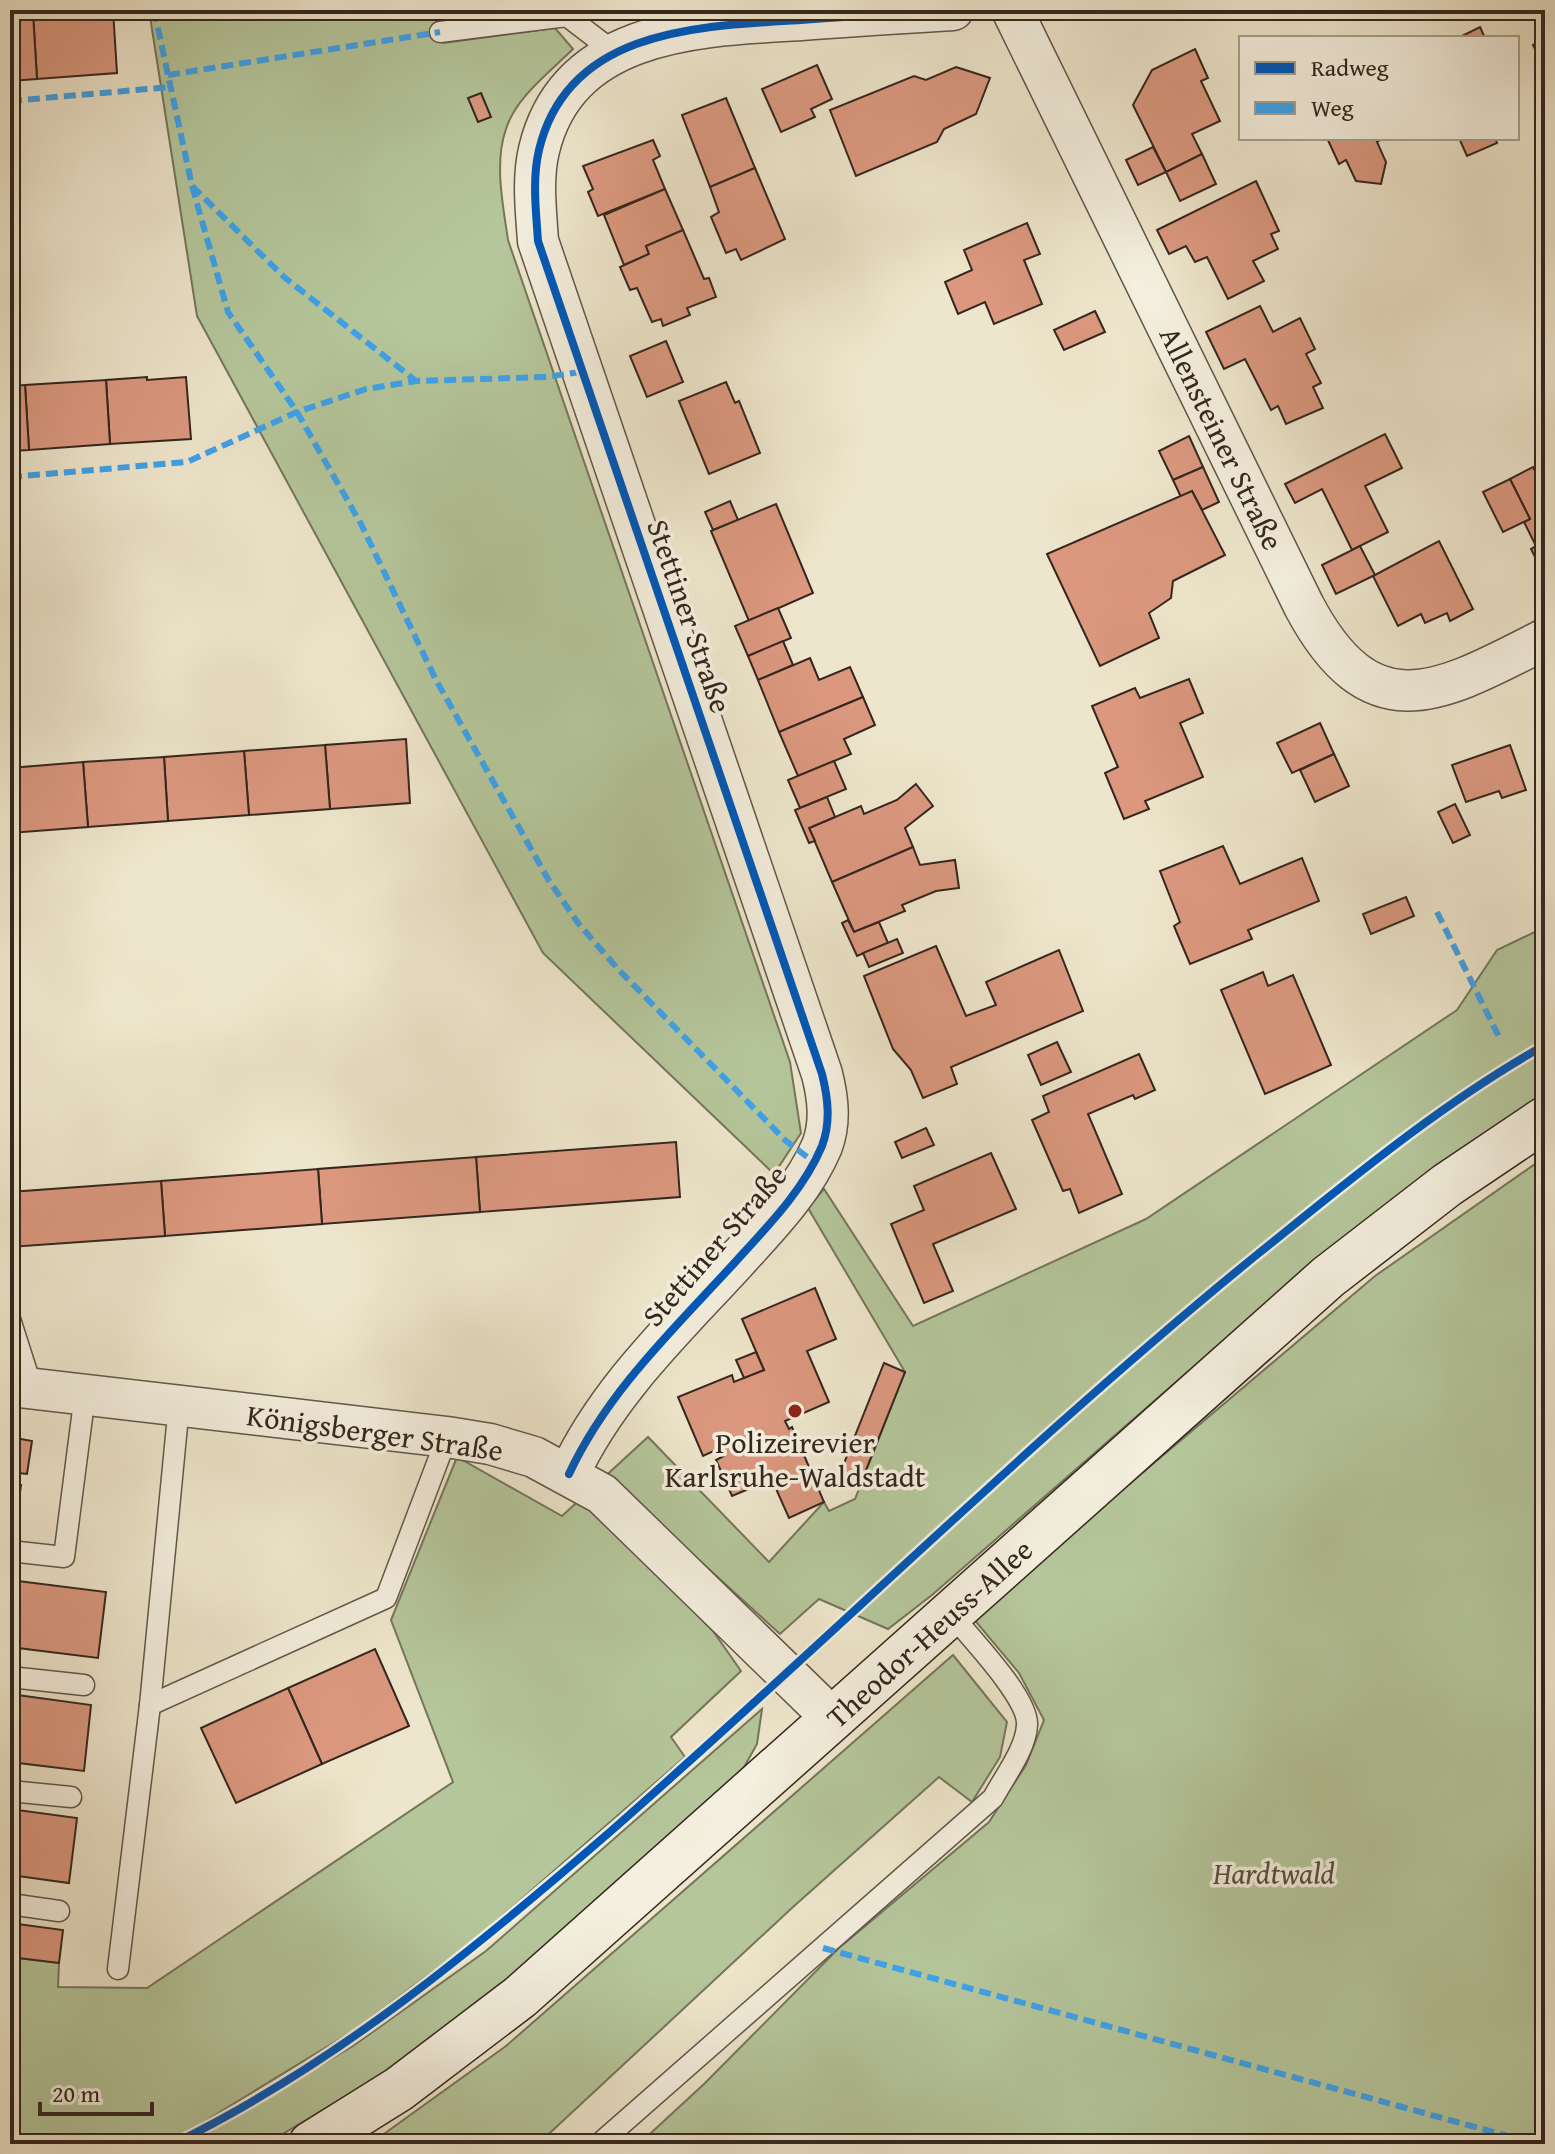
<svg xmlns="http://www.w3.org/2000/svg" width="1555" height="2154" viewBox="0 0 1555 2154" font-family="'Gentium Book Plus',serif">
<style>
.green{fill:#b5c69b;stroke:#74765c;stroke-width:2}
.building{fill:#db987f;stroke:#34261e;stroke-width:2}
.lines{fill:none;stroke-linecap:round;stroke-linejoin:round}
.lane-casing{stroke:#62564a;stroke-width:23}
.street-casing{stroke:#62564a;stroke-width:43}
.secondary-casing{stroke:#34261e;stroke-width:47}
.lane{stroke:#f4efde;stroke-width:20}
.street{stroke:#f4efde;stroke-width:40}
.secondary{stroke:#f4efde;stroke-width:44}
.quiet{stroke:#3ea2ea;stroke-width:6;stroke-dasharray:12 6;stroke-linecap:butt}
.cycleway-casing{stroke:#f4efde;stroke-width:13}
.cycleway{stroke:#0057b8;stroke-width:8}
.poi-dot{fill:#8f2418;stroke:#f4efde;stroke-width:3}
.labels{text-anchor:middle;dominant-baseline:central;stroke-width:7;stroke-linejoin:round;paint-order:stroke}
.street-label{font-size:30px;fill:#34261e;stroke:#f4efde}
.poi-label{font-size:30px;fill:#34261e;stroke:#f4efde}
.park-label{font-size:30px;font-style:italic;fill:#544e3d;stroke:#f4efde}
</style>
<rect width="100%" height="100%" fill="#eee6cc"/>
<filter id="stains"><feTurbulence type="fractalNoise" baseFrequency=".0025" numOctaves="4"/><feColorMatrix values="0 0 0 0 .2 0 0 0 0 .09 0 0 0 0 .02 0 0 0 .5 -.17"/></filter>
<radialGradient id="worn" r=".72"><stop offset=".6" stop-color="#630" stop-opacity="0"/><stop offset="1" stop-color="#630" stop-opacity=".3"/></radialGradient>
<g class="green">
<path d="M149 10H432L444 43 555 28 573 49C550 72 516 97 506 129 494 163 503 205 508 240L790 1062 801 1133 774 1174 543 953 197 316Z"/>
<polygon points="1545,927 1545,1095 1445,1163 1271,1299 932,1595 888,1629 819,1599 780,1634 611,1480 587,1501 713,1631 741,1671 671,1737 685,1757 472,1942 353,2031 197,2126 161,2144 10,2144 10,1957 59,1963 58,1987 147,1988 453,1782 391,1620 457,1457 562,1516 648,1437 769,1562 824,1502 829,1511 855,1499 905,1372 808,1208 824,1189 913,1326 1146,1219 1457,1010 1497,950"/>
<polygon points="1545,1157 1545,2144 639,2144 704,2084 839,1948 989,1822 1026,1765 1044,1720 1019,1673 972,1617 1375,1276"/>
<polygon points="953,1655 1007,1722 1000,1757 972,1802 939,1777 793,1907 538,2144 370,2144 506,2046"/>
<polygon points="762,1709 757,1744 743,1769 501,1989 376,2078 266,2144 188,2144 353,2046 486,1951"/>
</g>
<g class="building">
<polygon points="113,10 117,73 37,79 33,13"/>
<polygon points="33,13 37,79 10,81 10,15"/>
<polygon points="1480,27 1485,38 1458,38"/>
<polygon points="1545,38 1545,70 1533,45"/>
<polygon points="1195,49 1208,78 1201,81 1220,121 1192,134 1202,154 1166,172 1133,105 1152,70"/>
<polygon points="817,65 832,99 811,109 815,117 781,132 762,89"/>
<polygon points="956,67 990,78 976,114 944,129 937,142 856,176 830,110 914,76 926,80"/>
<polygon points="481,93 491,117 478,122 468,98"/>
<polygon points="726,98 755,168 710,187 682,115"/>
<polygon points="1327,138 1384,138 1377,142 1386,162 1381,184 1356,181 1346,160 1339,164"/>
<polygon points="1459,138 1495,138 1497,143 1467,156"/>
<polygon points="653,140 660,156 653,160 665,189 598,216 588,192 593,189 583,166"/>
<polygon points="1153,147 1166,172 1138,185 1126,160"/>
<polygon points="1202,154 1216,184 1180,201 1166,172"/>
<polygon points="755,168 785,239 741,260 736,249 726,253 711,217 719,212 710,187"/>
<polygon points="1256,181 1279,231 1271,234 1278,249 1253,261 1264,281 1228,299 1207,257 1195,262 1186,246 1169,254 1157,230"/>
<polygon points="665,189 683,230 646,246 649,254 624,265 604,215"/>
<polygon points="1027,223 1040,254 1024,260 1042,304 994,324 985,302 958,314 945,282 972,270 964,250"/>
<polygon points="683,230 704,279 709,278 716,297 687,308 690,315 663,326 661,319 652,322 637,288 630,290 620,267 649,254 646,246"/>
<polygon points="1260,306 1273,332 1300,318 1315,349 1306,354 1321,383 1313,387 1323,408 1286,424 1278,406 1271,410 1245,359 1224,369 1206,332"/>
<polygon points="1095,311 1105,332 1064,350 1054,330"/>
<polygon points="666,341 683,382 647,397 630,356"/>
<polygon points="147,377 147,380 186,377 191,439 110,444 106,380"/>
<polygon points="106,380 110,444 29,450 25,385"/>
<polygon points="726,382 735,403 739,401 760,453 709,474 679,401"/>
<polygon points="25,385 29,450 10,451 10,386"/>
<polygon points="1385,434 1402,468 1365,486 1388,532 1352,550 1322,489 1295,503 1285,484"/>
<polygon points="1189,436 1203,467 1173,480 1159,451"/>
<polygon points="1203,467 1219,502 1202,510 1192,491 1181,497 1173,480"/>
<polygon points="1533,467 1540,481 1545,479 1543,573 1531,549 1536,546 1524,522 1530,519 1510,479"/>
<polygon points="1510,479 1530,519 1503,532 1483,492"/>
<polygon points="1192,491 1225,555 1173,581 1171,598 1149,613 1159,638 1100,666 1047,554"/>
<polygon points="730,501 738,520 713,530 705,512"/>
<polygon points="776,504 813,593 749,621 711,531"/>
<polygon points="1439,541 1473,609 1450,621 1447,613 1425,623 1421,614 1398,626 1373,576"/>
<polygon points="1360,546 1375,575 1336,594 1322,565"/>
<polygon points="778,608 791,638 748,656 735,626"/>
<polygon points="783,641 793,665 758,680 748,656"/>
<polygon points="810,658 819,680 850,667 863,697 779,732 758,680"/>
<polygon points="1189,679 1203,713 1180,723 1203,777 1145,801 1149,809 1124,819 1105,773 1118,767 1092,706 1135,688 1140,698"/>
<polygon points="863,697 875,725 844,739 851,754 798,776 779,732"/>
<polygon points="1320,723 1334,754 1292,773 1277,743"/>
<polygon points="406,739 410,803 330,809 325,745"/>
<polygon points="325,745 330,809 249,815 244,751"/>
<polygon points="1510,745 1526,790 1502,798 1499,791 1466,802 1452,765"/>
<polygon points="244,751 249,815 168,821 164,757"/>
<polygon points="1334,754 1349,786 1315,802 1300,770"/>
<polygon points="164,757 168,821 88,827 83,762"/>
<polygon points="834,761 846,789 800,808 788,780"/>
<polygon points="83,762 88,827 10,833 10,768"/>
<polygon points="916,784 933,806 905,828 913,847 832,882 809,828 861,806 864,814 897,800"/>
<polygon points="827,797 835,817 809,828 815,841 809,843 795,810"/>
<polygon points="1455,804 1470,835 1453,843 1438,812"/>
<polygon points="1223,846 1240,884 1302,858 1319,901 1248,930 1252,939 1190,964 1174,926 1180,922 1160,871"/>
<polygon points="913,847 920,865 955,860 959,888 936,891 902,905 905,911 854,932 832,882"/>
<polygon points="1406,897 1414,916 1371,934 1363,914"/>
<polygon points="848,920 854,932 879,922 888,943 857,956 842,923"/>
<polygon points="897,939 903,953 869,967 863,953"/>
<polygon points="936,946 966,1016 996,1005 986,982 1059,950 1083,1011 951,1067 957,1084 923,1098 911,1070 893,1049 864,976"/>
<polygon points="1263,972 1268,986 1293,975 1331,1065 1265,1094 1221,990"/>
<polygon points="1057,1042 1071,1072 1041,1085 1028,1055"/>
<polygon points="1139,1054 1155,1090 1135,1099 1133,1095 1088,1114 1122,1194 1079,1213 1070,1189 1063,1191 1032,1120 1049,1112 1043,1096"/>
<polygon points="926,1128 934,1145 902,1158 895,1142"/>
<polygon points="676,1142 680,1197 480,1212 476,1157"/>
<polygon points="991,1153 1016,1209 933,1244 953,1291 924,1303 891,1224 924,1210 914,1186"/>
<polygon points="476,1157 480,1212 322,1224 318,1169"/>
<polygon points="318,1169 322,1224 165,1236 161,1181"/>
<polygon points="161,1181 165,1236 10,1247 10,1192"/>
<polygon points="815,1288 836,1339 807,1351 829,1402 785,1421 789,1429 792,1427 824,1502 789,1518 769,1473 761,1477 763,1483 732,1496 716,1460 724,1456 720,1448 703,1456 678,1397 732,1375 734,1382 764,1370 742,1319"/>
<polygon points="756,1352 764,1370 744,1378 736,1360"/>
<polygon points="884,1363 905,1372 860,1485 839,1476"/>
<polygon points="10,1437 32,1441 27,1474 10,1472"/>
<polygon points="10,1470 20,1472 18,1484 10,1483"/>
<polygon points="10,1483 21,1485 16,1520 10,1519"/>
<polygon points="10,1580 106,1592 98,1658 10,1647"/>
<polygon points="375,1649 409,1726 322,1764 288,1688"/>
<polygon points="288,1688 322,1764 236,1803 201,1728"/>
<polygon points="10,1694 91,1705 84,1771 10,1762"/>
<polygon points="10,1809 77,1818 69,1883 10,1875"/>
<polygon points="10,1923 63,1930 59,1963 10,1957"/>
</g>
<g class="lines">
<g class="lane-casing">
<g id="lane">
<polyline points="440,32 567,16 614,52"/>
<polyline points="10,1319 32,1388"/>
<polyline points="10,1551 64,1557 85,1394"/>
<polyline points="10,1677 84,1685"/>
<polyline points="150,1705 386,1598 447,1437"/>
<polyline points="10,1791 71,1797"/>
<polyline points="10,1904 59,1911"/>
<polyline points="118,1969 150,1705 179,1405"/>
<path d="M599 2144 993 1798C1004 1777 1026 1749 1027 1725 1029 1698 968 1635 950 1613"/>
</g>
</g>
<g class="street-casing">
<g id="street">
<path d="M1012 10 1304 606C1372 734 1441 692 1545 639"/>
<polyline points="10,1386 447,1437 490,1444 534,1457 602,1494 833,1719"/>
<path d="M569 1474C608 1390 676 1327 738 1259 769 1225 804 1189 822 1146 831 1122 828 1098 822 1074L538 241C536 211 532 179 539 150 568 28 701 26 801 20 852 16 903 13 953 10"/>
</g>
</g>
<g class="secondary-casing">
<polyline id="secondary" points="311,2144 399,2089 520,1997 1328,1277 1447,1185 1545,1119"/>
</g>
<use href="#lane" class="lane"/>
<use href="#street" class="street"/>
<use href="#secondary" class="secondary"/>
<g class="quiet">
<polyline points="154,10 192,186 228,312 297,412 361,524 436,680 548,879 578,923 617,968 786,1141 814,1162"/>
<polyline points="168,75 440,32"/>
<polyline points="10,101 171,87"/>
<polyline points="192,186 284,277 416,381"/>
<polyline points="10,477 187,462 297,412 366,389 416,381 546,377 580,372"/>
<polyline points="1437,912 1501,1041"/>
<polyline points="823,1948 1537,2144"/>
</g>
<g class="cycleway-casing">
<g id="cycleway">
<path d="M569 1474C608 1390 676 1327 738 1259 769 1225 804 1189 822 1146 831 1122 828 1098 822 1074L538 241C536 211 532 179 539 150 568 28 701 26 801 20 852 16 903 13 953 10"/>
<path d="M173 2144C335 2065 476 1948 611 1831 829 1640 1035 1435 1259 1253 1351 1179 1442 1103 1545 1045"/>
</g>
</g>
<use href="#cycleway" class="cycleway"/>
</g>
<circle class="poi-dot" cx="795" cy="1411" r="8"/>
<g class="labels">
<g class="street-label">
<text transform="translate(1222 438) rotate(64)">Allensteiner Straße</text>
<text transform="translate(690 616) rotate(71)">Stettiner Straße</text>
<text transform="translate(714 1245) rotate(-49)">Stettiner Straße</text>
<text transform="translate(375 1432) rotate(8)">Königsberger Straße</text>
<text transform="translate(929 1633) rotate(-42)">Theodor-Heuss-Allee</text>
</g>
<g class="poi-label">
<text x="795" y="1442">Polizeirevier<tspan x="795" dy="34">Karlsruhe-Waldstadt</tspan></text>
</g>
<g class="park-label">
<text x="1274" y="1873">Hardtwald</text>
</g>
</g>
<rect width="1555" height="2154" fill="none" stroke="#eee6cc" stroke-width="40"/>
<rect x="12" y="12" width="1531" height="2130" fill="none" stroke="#34261e" stroke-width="4"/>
<rect x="20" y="20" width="1515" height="2114" fill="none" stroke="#34261e" stroke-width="2"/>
<rect x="1239" y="36" width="280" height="104" fill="#f4efde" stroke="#a79f91" stroke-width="2"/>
<rect x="1255" y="62" width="40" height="12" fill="#0057b8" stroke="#a79f91" stroke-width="2"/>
<text x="1311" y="76" font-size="24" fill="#34261e">Radweg</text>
<rect x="1255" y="102" width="40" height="12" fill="#3ea2ea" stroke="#a79f91" stroke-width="2"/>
<text x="1311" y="116" font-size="24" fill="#34261e">Weg</text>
<path d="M40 2102v12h112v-12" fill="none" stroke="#34261e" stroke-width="4"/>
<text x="52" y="2102" font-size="24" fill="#34261e" stroke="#f4efde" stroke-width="6" paint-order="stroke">20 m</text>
<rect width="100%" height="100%" filter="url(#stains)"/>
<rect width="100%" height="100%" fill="url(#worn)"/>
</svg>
